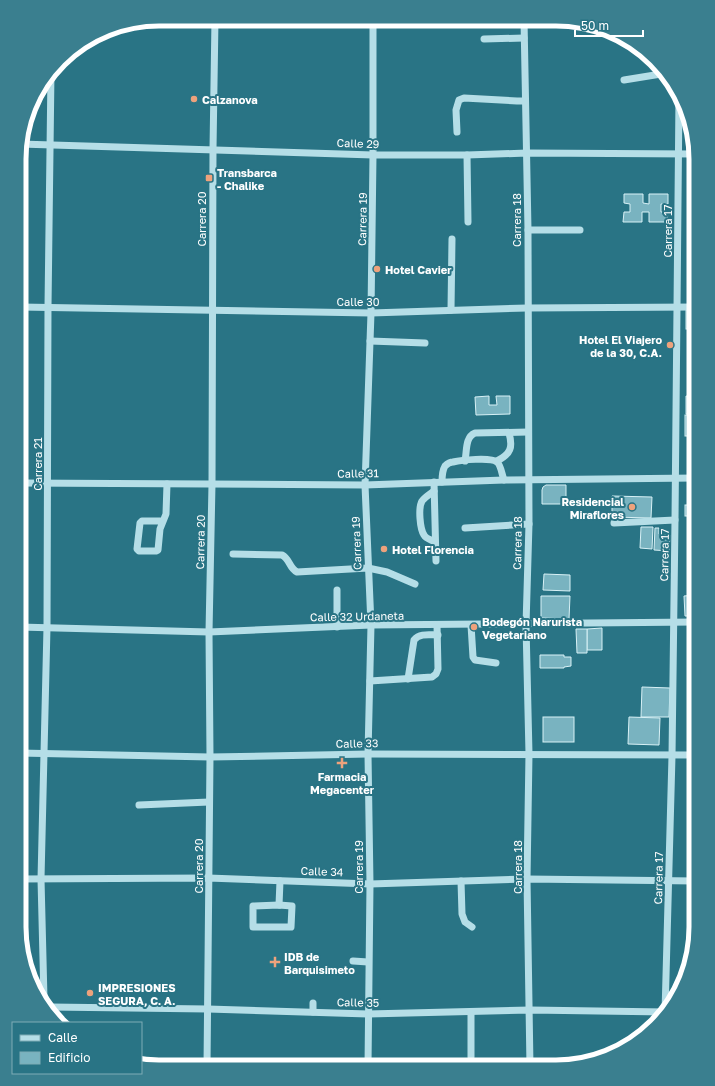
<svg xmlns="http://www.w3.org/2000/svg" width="715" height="1086" viewBox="0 0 715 1086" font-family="'Golos Text',sans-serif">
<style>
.building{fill:#79b3c0;stroke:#d8f1f6}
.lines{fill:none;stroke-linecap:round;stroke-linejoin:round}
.minor{stroke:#b5dee7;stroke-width:7}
.poi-dot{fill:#eea27c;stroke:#297485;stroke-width:1.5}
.labels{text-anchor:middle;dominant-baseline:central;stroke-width:4;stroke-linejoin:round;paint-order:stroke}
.poi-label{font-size:11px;font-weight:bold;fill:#fff;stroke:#297485;text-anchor:start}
.street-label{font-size:11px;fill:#fff;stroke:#297485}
.rim{fill:none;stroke:#fff;stroke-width:5}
</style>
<rect width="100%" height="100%" fill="#297485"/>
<g class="building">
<polygon points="624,194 643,194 643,203 649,204 649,194 668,194 668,204 661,204 661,212 668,212 667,222 649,222 649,212 642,212 642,222 623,222 624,212 630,212 630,204 624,203"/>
<rect x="686" y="310" width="10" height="19"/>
<polygon points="489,396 489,405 497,405 496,396 510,396 510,414 476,415 475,397"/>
<polygon points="686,396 696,397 696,414 686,414"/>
<rect x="685" y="415" width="11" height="21"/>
<rect x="695" y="436" width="1" height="19"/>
<rect x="688" y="456" width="8" height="11"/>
<polygon points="546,485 566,485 566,504 542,504 542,490 543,487"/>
<polygon points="612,496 652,497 651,518 612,517"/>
<rect x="685" y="505" width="11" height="11"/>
<polygon points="641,527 653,527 652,549 640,548"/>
<polygon points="655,528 659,528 659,534 670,535 669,551 654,550"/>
<polygon points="544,574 570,575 570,591 543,590"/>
<polygon points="696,595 696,616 685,616 684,596"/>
<polygon points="541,596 570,596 569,619 541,618"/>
<polygon points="602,628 602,650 587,650 587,629"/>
<polygon points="576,629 587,629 587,653 577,653"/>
<polygon points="691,635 696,635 696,667 690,667"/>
<polygon points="540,655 564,655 564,657 571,657 571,666 564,667 564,668 540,668"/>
<polygon points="690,678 696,678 696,710 689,710"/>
<polygon points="642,687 670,688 669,717 641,717"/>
<rect x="543" y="717" width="31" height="25"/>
<polygon points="629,717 660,718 659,745 628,744"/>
</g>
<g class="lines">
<g class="minor">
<polyline points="524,20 528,230 529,524 526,625 529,754 527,879 530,1067"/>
<polyline points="484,39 524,38"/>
<polyline points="624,80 661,74"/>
<polyline points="457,132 456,110 459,100 464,98 517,101 525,101"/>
<polyline points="20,144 373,155 467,155 527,153 695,154"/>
<polyline points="467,155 468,222"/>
<polyline points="528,230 580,230"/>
<polyline points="20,307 371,313 527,308 696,307"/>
<polyline points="451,310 452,239"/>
<polyline points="370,341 425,343"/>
<path d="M465 461C467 451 465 437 475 433L528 432"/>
<path d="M497 461C511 454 513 447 509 433"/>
<polyline points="434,482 436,561"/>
<path d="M442 482C442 477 442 471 445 466 447 464 450 462 453 462 461 460 491 457 497 462 501 465 502 475 504 480"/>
<polyline points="20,483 365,485 504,480 696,478"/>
<path d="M434 491C430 494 425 497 422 501 418 508 420 529 424 535 426 539 432 540 435 542"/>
<polyline points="163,521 142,521 140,523 137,549 139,551 156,551 158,550 160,529 166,514 167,484"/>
<polyline points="614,523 675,520"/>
<polyline points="465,528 529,524"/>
<path d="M233 554 282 555C290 559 289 568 297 572L368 568 387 572 415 584"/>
<polyline points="471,625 473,657 475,660 496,663"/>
<polyline points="19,627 209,632 371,625 696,622"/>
<polyline points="337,627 337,590"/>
<path d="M408 679 414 640C420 633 429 635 438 635"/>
<polyline points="370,681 432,677 436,674 438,669 437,625"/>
<polyline points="19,753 210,757 368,754 696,755"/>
<polyline points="139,805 209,802"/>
<polyline points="19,879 208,878 370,884 527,879 696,881"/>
<polyline points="461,881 462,914 465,922 472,927"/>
<polygon points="279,905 292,906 291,927 253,927 253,906"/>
<polyline points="279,905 280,881"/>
<polyline points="353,961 368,962"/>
<polyline points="44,999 41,879 47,627 48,307 51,72"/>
<polyline points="50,1007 208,1009 368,1014 530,1010 666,1012"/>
<polyline points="313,1012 313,1003"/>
<polyline points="471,1012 471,1057"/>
<polyline points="665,1013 672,756 675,520 679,96"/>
<polyline points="207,1066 210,757 209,632 212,484 213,149 215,19"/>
<polyline points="368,1066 370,884 368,754 371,625 365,485 371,313 373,155 373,20"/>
</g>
</g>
<g class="poi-dot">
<circle cx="194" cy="99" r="4"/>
<rect x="205" y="174" width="8" height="8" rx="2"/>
<circle cx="377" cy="269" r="4"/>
<circle cx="670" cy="345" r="4"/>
<circle cx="632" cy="507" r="4"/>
<circle cx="384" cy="549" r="4"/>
<circle cx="474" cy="627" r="4"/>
<path d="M340 757h4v4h4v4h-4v4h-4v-4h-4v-4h4z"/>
<path d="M273 956h4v4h4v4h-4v4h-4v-4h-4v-4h4z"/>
<circle cx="90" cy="993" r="4"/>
</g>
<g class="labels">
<g class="poi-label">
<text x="202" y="99">Calzanova</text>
<text x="217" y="172">Transbarca<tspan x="217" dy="13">- Chalike</tspan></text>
<text x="385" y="269">Hotel Cavier</text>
<text x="662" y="339" text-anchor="end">Hotel El Viajero<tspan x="662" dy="13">de la 30, C.A.</tspan></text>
<text x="624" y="501" text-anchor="end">Residencial<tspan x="624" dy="13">Miraflores</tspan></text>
<text x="392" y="549">Hotel Florencia</text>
<text x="482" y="621">Bodegón Narurista<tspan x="482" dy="13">Vegetariano</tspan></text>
<text x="342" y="776" text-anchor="middle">Farmacia<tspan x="342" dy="13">Megacenter</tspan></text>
<text x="284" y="956">IDB de<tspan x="284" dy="13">Barquisimeto</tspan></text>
<text x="98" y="987">IMPRESIONES<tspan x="98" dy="13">SEGURA, C. A.</tspan></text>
</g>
<g class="street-label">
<text transform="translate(358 143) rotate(2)">Calle 29</text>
<text transform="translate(201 219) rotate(-90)">Carrera 20</text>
<text transform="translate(362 219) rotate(-89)">Carrera 19</text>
<text transform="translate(516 220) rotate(-90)">Carrera 18</text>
<text transform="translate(667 231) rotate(-90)">Carrera 17</text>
<text x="358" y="301">Calle 30</text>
<text transform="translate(37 464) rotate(-90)">Carrera 21</text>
<text transform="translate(358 473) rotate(-1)">Calle 31</text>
<text transform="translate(200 542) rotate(-89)">Carrera 20</text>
<text transform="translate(356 543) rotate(-92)">Carrera 19</text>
<text transform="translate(517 543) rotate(-89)">Carrera 18</text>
<text transform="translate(664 555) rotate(-89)">Carrera 17</text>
<text transform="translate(357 616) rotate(-1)">Calle 32 Urdaneta</text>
<text transform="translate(357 743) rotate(-1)">Calle 33</text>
<text transform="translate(198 866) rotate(-90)">Carrera 20</text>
<text transform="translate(358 867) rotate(-90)">Carrera 19</text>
<text transform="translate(517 867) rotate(-90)">Carrera 18</text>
<text transform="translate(322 871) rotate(2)">Calle 34</text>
<text transform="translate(658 878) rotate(-89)">Carrera 17</text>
<text transform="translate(358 1002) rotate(1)">Calle 35</text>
</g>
</g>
<path d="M0 0H715V1086H0ZM159 26H556A133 133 0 0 1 689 159V927A133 133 0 0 1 556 1060H159A133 133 0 0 1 26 927V159A133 133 0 0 1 159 26Z" fill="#3a7f8f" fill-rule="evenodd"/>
<path class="rim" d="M159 26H556A133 133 0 0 1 689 159V927A133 133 0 0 1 556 1060H159A133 133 0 0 1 26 927V159A133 133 0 0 1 159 26Z"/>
<rect x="12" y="1022" width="130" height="52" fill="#297485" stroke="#7facb6"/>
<rect x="20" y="1035" width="20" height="6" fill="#b5dee7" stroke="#7facb6"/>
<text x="48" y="1042" font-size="12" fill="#ffffff">Calle</text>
<rect x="20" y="1052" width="20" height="12" fill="#79b3c0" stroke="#7facb6"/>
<text x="48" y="1062" font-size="12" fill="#ffffff">Edificio</text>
<path d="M575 30v6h68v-6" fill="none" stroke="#ffffff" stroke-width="2"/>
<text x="581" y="30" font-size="12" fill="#ffffff" stroke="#297485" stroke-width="3" paint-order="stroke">50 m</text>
</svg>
